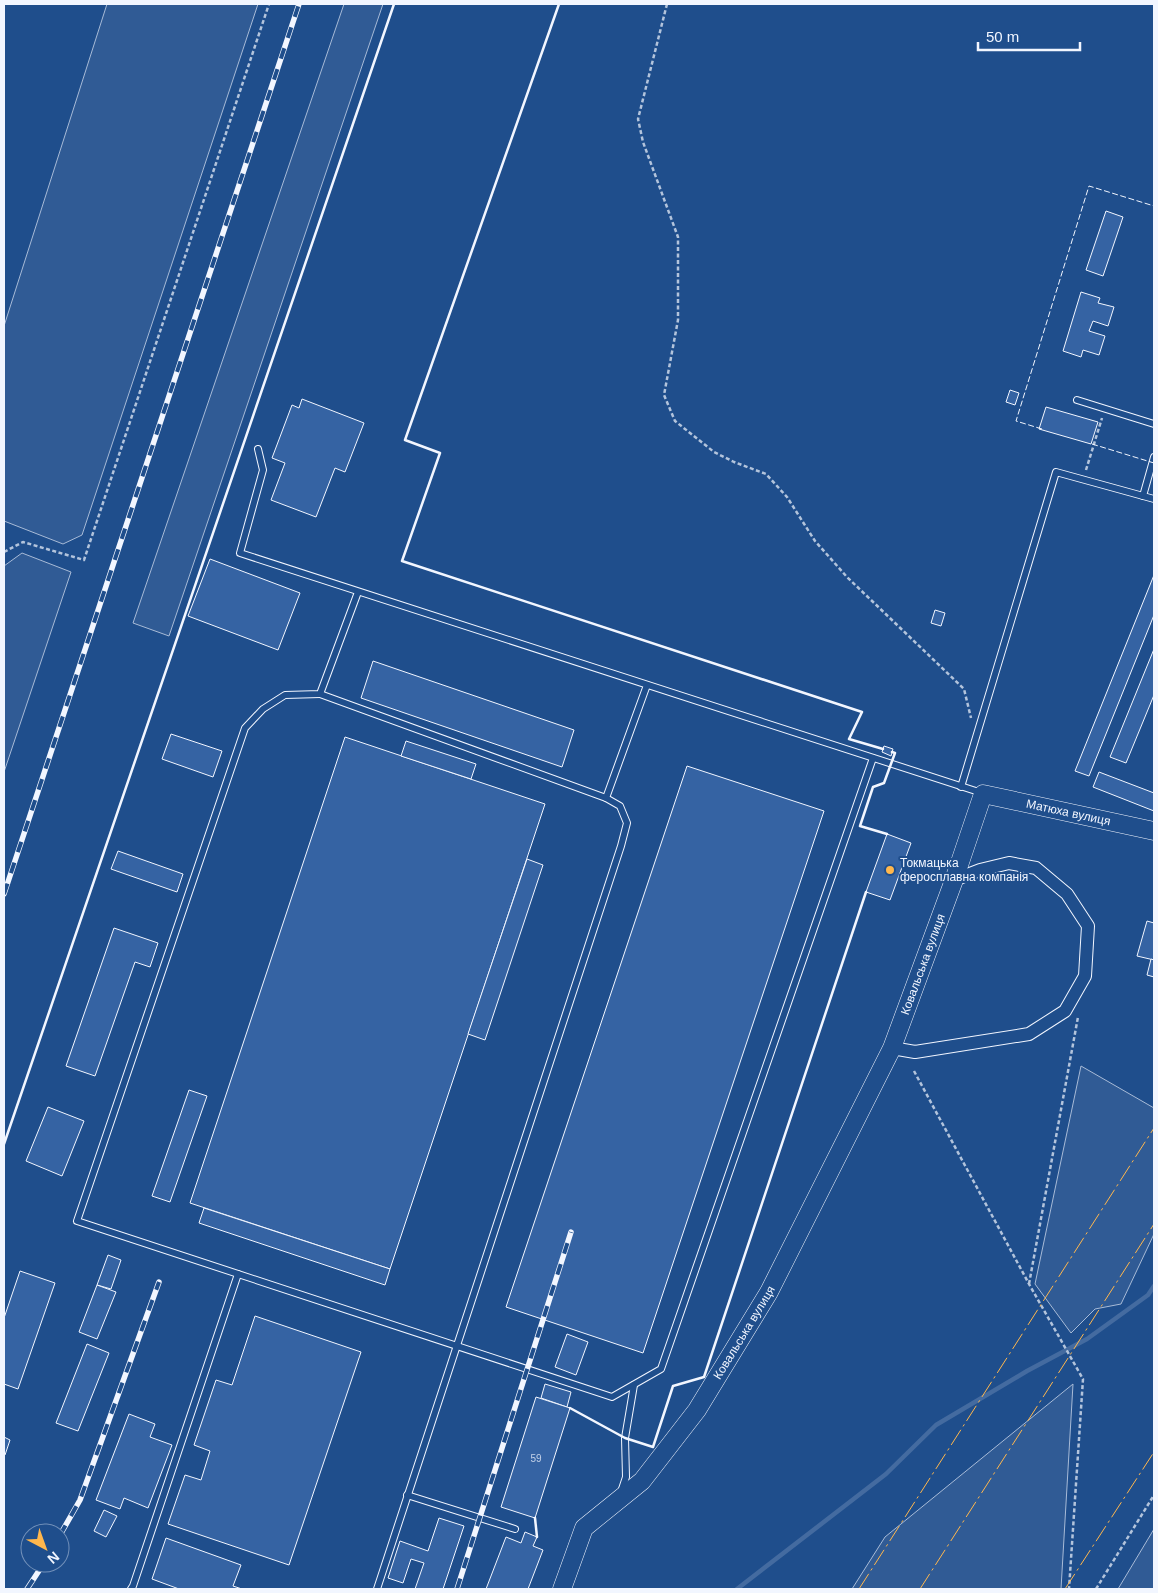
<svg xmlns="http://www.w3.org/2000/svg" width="1158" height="1593" viewBox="0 0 1158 1593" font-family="Arial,sans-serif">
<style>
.green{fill:#305b95;stroke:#a8bbd7}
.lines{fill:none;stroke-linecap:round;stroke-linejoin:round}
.stream{stroke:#446ba0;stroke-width:4.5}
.building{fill:#3563a3;stroke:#f2f6ff}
.lane-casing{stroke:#f2f6ff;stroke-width:8}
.street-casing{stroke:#f2f6ff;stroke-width:14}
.secondary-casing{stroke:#f2f6ff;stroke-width:19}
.path{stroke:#b3c4dc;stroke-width:2.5;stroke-dasharray:4 2.5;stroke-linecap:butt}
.lane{stroke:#1f4e8c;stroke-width:6}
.street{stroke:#1f4e8c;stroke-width:12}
.secondary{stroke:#1f4e8c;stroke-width:18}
.rail-casing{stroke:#f2f6ff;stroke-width:5.5}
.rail{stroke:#1f4e8c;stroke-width:4;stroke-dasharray:11;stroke-linecap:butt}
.fence{stroke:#f2f6ff;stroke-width:1;stroke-dasharray:6 2.5;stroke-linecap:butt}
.wall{stroke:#f2f6ff;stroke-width:2.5}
.power{stroke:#ffb74d;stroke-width:1;stroke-dasharray:18 4 2.5 4;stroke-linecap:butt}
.poi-dot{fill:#ffb74d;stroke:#1f4e8c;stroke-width:2}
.labels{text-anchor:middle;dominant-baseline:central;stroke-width:4;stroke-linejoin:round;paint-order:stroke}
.number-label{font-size:10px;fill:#c3d1e8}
.street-label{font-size:12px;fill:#f2f6ff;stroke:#1f4e8c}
.poi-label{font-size:12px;fill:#f2f6ff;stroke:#1f4e8c;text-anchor:start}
</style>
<rect width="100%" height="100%" fill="#1f4e8c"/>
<g class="green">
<polygon points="107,4 258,4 82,535 63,544 4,521 4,326"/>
<polygon points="344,4 383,4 169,636 133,623"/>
<polygon points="22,553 71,572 4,772 4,566"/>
<polygon points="1081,1066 1154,1108 1154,1234 1121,1304 1095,1309 1071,1333 1035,1284"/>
<polygon points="1073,1384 1061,1589 852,1589 885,1537"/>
<polygon points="1154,1529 1154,1589 1118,1589"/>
</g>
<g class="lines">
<polyline class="stream" points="737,1589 886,1474 936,1425 1027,1371 1087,1339 1148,1295 1154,1286"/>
</g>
<g class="building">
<polygon points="1106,211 1123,217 1103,276 1086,270"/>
<polygon points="1081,292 1100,298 1098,303 1114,307 1108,326 1093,321 1089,331 1105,336 1099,355 1083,350 1081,357 1063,351"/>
<polygon points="1010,390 1019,393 1015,405 1006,402"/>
<polygon points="302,399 364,423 345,472 335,468 316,517 271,500 285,463 272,458 292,405 299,408"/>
<polygon points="1046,407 1098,422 1091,444 1039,429"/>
<polygon points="210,559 300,593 278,650 188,616"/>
<polygon points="1154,575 1154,615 1089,776 1075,771"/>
<polygon points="935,610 945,613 941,626 931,623"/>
<polygon points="1154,649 1154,695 1126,763 1110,757"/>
<polygon points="373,661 574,730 562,767 361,698"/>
<polygon points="171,734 222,751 213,777 162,759"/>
<polygon points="345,737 545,804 390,1269 190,1203"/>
<polygon points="406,741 476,764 471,779 401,756"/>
<polygon points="884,746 893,749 891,756 882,752"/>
<polygon points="687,766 824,811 643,1353 506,1307"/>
<polygon points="1099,772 1154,793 1154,811 1093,787"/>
<polygon points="887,834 911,843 890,900 866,892"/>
<polygon points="118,851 183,874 177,892 111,869"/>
<polygon points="527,859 543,865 485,1040 468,1034"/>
<polygon points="1147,921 1154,923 1154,960 1137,956"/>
<polygon points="114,928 158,943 150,967 135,962 95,1076 66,1066"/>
<polygon points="1151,959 1154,960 1154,977 1147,975"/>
<polygon points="189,1090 207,1096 170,1202 152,1196"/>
<polygon points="48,1107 84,1121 62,1176 26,1161"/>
<polygon points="204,1208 390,1269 385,1285 199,1223"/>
<polygon points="108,1255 121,1260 111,1289 97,1285"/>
<polygon points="20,1271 55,1283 18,1389 4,1384 4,1318"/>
<polygon points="97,1285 116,1292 97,1339 79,1332"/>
<polygon points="255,1316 361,1352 289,1565 168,1524 185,1475 201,1480 210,1451 194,1445 216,1380 232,1385"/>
<polygon points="567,1334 588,1342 576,1375 555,1367"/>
<polygon points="87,1344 109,1353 78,1431 56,1423"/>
<polygon points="545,1384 571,1392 567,1407 541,1398"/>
<polygon points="536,1397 570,1408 535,1518 501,1507"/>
<polygon points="129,1414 155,1424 150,1437 172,1445 148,1508 124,1498 120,1509 96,1500"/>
<polygon points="4,1437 10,1440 5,1455 4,1455"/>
<polygon points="104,1510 117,1516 106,1537 94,1531"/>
<polygon points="439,1518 464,1526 443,1589 415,1589 424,1563 411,1559 403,1583 388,1578 400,1541 428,1551"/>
<polygon points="525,1532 537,1537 533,1546 543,1550 528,1589 486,1589 506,1537 521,1543"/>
<polygon points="166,1538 241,1565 233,1586 242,1589 179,1589 152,1579"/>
</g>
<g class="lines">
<g class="lane-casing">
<g id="lane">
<polyline points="1077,400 1154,424"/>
<polyline points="258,449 263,470 240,553 982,793"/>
<polyline points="1143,496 1154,457"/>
<polyline points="358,592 320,694 285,695 263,709 245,728 77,1221 612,1397 661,1369 873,758"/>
<polyline points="320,694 606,798"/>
<polyline points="961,787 1056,472 1154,499"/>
<polyline points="621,1492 626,1477 625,1438 634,1385"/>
<polyline points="407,1495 515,1529"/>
<polyline points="131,1589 133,1586 238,1274"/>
<polyline points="377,1589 621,846 627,823 620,806 606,798 647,685"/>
</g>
</g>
<g class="street-casing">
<polyline id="street" points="892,1048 915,1052 1029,1034 1065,1011 1085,976 1088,926 1067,894 1036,868 1009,863 980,870 954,880"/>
</g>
<g class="secondary-casing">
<g id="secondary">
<path id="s1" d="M562 1589 584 1528 642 1481 697 1410 769 1292 892 1048 954 880 983 794 1154 831"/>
</g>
</g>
<g class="path">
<polyline points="667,4 638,119 643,142 678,237 678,320 664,395 675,421 714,452 734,462 766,474 787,497 815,541 847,577 964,689 971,718"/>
<polyline points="1086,470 1102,418"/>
<polyline points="4,552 23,542 84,560 269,4"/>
<polyline points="914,1071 1029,1284 1083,1379 1069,1589"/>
<polyline points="1029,1284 1078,1017"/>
<polyline points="1096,1589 1154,1495"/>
</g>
<use href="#lane" class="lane"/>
<use href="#street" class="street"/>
<use href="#secondary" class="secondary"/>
<g class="rail-casing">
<g id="rail">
<polyline points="4,894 299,4"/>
<polyline points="60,1535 80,1500 159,1282"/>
<polyline points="27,1589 44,1563"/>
<polyline points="457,1589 571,1232"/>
</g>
</g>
<use href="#rail" class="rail"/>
<g class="fence">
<polyline points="1042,429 1016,421 1089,186 1154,206"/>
<polyline points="1092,444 1154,463"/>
</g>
<g class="wall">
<polyline points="559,4 405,440 440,453 402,561 862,712 849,739 883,749"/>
<polyline points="887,834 860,826 873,787 884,783 895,753 892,752"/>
<polyline points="4,1144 394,4"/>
<polyline points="570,1408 625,1438 653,1447 673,1386 704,1377 866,892"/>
<polyline points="535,1518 537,1537"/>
</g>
<g class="power">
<polyline points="859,1589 1154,1128"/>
<polyline points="920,1589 1154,1224"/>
<polyline points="1065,1589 1154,1452"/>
</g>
</g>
<circle class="poi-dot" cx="890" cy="870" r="5"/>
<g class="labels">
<g class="number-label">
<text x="536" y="1458">59</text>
</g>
<g class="street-label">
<text stroke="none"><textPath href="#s1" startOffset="998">Матюха вулиця</textPath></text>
<text stroke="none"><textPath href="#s1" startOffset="730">Ковальська вулиця</textPath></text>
<text stroke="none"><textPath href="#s1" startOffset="320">Ковальська вулиця</textPath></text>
</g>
<g class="poi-label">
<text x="900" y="863">Токмацька<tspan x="900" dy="14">феросплавна компанія</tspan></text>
</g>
</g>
<rect width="1158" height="1593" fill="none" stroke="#f2f6ff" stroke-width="10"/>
<g transform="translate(45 1548) rotate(139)"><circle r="24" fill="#1f4e8c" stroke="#7391ba"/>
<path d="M0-4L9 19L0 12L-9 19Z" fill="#ffb74d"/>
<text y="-8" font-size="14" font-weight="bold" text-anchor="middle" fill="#f2f6ff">N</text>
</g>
<path d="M978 42v8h102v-8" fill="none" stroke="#f2f6ff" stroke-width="2.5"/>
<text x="986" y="42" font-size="15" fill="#f2f6ff" stroke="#1f4e8c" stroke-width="4" paint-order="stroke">50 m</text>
</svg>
